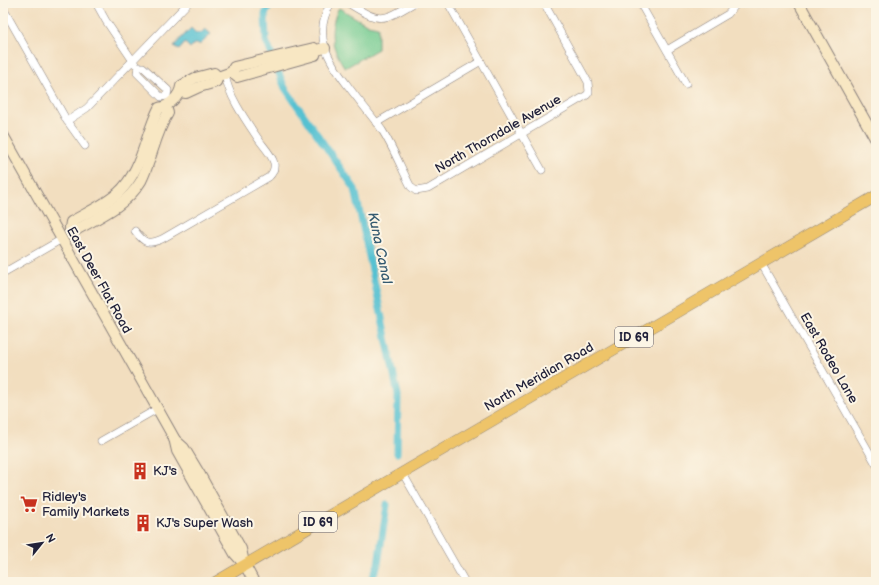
<svg xmlns="http://www.w3.org/2000/svg" width="879" height="585" viewBox="0 0 879 585" font-family="'Balsamiq Sans',sans-serif">
<style>
.green{fill:#73cb91;stroke:#4a7666}
.water{fill:#56c1d1;stroke:#3c7286}
.lines{fill:none;stroke-linecap:round;stroke-linejoin:round}
.canal{stroke:#56c1d1;stroke-width:7}
.street-casing{stroke:#8a807d;stroke-width:8}
.secondary-casing{stroke:#8a807d;stroke-width:12}
.primary-casing{stroke:#8a807d;stroke-width:12}
.street{stroke:#fff;stroke-width:7}
.secondary{stroke:#f8e7c3;stroke-width:10}
.primary{stroke:#eec469;stroke-width:11}
.labels{text-anchor:middle;dominant-baseline:central;stroke-width:4;stroke-linejoin:round;paint-order:stroke}
.shield{fill:#fcf5e5;stroke:#63616e;stroke-width:1}
.shield-label{font-size:12px;font-weight:bold;fill:#22223b}
.street-label{font-size:13px;fill:#22223b;stroke:#fcf5e5}
.poi-label{font-size:13px;fill:#22223b;stroke:#fcf5e5;text-anchor:start}
.water-label{font-size:14px;font-style:italic;fill:#345a70;stroke:#fcf5e5}
</style>
<rect width="100%" height="100%" fill="#fcf5e5"/>
<filter id="ink" filterUnits="userSpaceOnUse"><feTurbulence type="fractalNoise" baseFrequency=".025" numOctaves="2"/><feDisplacementMap in="SourceGraphic" scale="8" xChannelSelector="R" yChannelSelector="G"/><feConvolveMatrix kernelMatrix="1 2 1 2 8 2 1 2 1" color-interpolation-filters="sRGB"/></filter>
<filter id="wash" filterUnits="userSpaceOnUse"><feTurbulence type="fractalNoise" baseFrequency=".012" numOctaves="4" result="noise"/><feDisplacementMap in="SourceGraphic" scale="16" xChannelSelector="R" yChannelSelector="G"/><feGaussianBlur stdDeviation="0.9" result="paint"/><feColorMatrix in="noise" values="0 0 0 0 0 0 0 0 0 0 0 0 0 0 0 0 0 1.4 0 .05"/><feComposite in="paint" operator="in"/></filter>
<g filter="url(#wash)">
<rect width="100%" height="100%" fill="#f2debf"/>
<path class="green" d="M339 8 368 25 378 27V49L345 68C331 47 328 32 338 9Z"/>
<polygon class="water" points="191,28 196,33 201,33 205,29 211,34 201,44 194,44 190,48 185,43 179,50 174,46"/>
<g class="lines">
<g class="canal">
<polyline points="271,53 266,41 265,14 271,3"/>
<polyline points="278,71 285,88 355,189 398,395 397,453"/>
<polyline points="371,582 378,564 387,505"/>
</g>
</g>
</g>
<g filter="url(#ink)">
<g class="lines">
<g class="street-casing">
<g id="street">
<polyline points="96,3 106,21 135,64"/>
<path d="M331 3C312 35 328 60 348 86 359 101 371 115 382 130 394 149 401 168 411 187L416 191 428 189 587 95 589 92 588 82 544 3"/>
<path d="M348 3C380 23 382 22 414 3"/>
<polyline points="448,3 542,170"/>
<polyline points="640,3 686,84"/>
<polyline points="3,8 67,121 85,146"/>
<polyline points="667,50 728,14 734,7 734,3"/>
<polygon points="138,67 143,67 168,90 167,96 161,97 137,73"/>
<polyline points="67,121 87,108 188,3"/>
<polyline points="376,123 481,61"/>
<path d="M135 231C144 243 148 245 162 239L269 177C273 173 275 169 274 163 272 155 264 147 259 140 247 122 228 96 225 74"/>
<polyline points="761,263 876,464"/>
<polyline points="3,273 62,239"/>
<polyline points="101,441 157,409"/>
<polyline points="402,472 465,582"/>
</g>
</g>
<g class="secondary-casing">
<g id="secondary">
<polyline points="799,3 876,140"/>
<polyline points="232,72 237,77 315,55 316,50"/>
<polyline points="218,77 232,72 234,67 314,48 316,50 325,48"/>
<polyline points="180,92 186,93 199,87 216,82 218,77"/>
<polyline points="3,135 174,438 177,451 235,554 245,565 254,582"/>
<path d="M70 228 71 222C86 213 105 205 118 193 142 172 145 135 159 108 169 106 180 96 181 86L195 78 214 73 218 77"/>
<path d="M70 228 76 230C99 217 127 205 141 181 152 159 155 134 168 113L166 107"/>
<polyline points="174,439 184,448 199,473 241,549 244,563"/>
</g>
</g>
<g class="primary-casing">
<polyline id="primary" points="216,582 876,196"/>
</g>
<use href="#street" class="street"/>
<use href="#secondary" class="secondary"/>
<use href="#primary" class="primary"/>
</g>
</g>
<defs>
<g id="building-bare" transform="scale(1.38)"><path d="M-4-6H4V6H1V3H-1V6H-4ZM-2.5-4.3h1.7v1.8h-1.7ZM.8-4.3h1.7v1.8H.8ZM-2.5-1h1.7V.8h-1.7ZM.8-1h1.7V.8H.8Z" fill="#c8321e" stroke="#fcf5e5" stroke-width="2.5" paint-order="stroke"/></g>
<g id="supermarket-bare" transform="scale(1.38)"><path d="M-6-5.5h2.5l.6 2H6L4.5 2H-2.5L-4.4-4H-6ZM-1.5 3.2a1.3 1.3 0 1 0 .1 0ZM3 3.2a1.3 1.3 0 1 0 .1 0Z" fill="#c8321e" stroke="#fcf5e5" stroke-width="2.5" paint-order="stroke"/></g>
</defs>
<g fill-rule="evenodd">
<use href="#building-bare" x="140" y="471"/>
<use href="#supermarket-bare" x="29" y="504"/>
<use href="#building-bare" x="143" y="523"/>
</g>
<g class="labels">
<g class="shield">
<rect x="615" y="327" width="38" height="20" rx="3"/>
<rect x="299" y="512" width="38" height="20" rx="3"/>
</g>
<g class="shield-label">
<text x="634" y="337">ID 69</text>
<text x="318" y="522">ID 69</text>
</g>
<g class="street-label">
<text transform="translate(498 134) rotate(-30)">North Thorndale Avenue</text>
<text transform="translate(99 280) rotate(61)">East Deer Flat Road</text>
<text transform="translate(829 358) rotate(60)">East Rodeo Lane</text>
<text transform="translate(539 377) rotate(-30)">North Meridian Road</text>
</g>
<g class="poi-label">
<text x="153" y="471">KJ's</text>
<text x="42" y="497">Ridley's<tspan x="42" dy="15">Family Markets</tspan></text>
<text x="156" y="523">KJ's Super Wash</text>
</g>
<g class="water-label">
<text transform="translate(380 248) rotate(78)">Kuna Canal</text>
</g>
</g>
<rect width="879" height="585" fill="none" stroke="#fcf5e5" stroke-width="16"/>
<g transform="translate(42 543) rotate(60)" stroke="#fcf5e5" stroke-width="3" paint-order="stroke">
<path d="M0-3L7 15L0 10L-7 15Z" fill="#22223b"/>
<text y="-6" font-size="11" font-weight="bold" text-anchor="middle" fill="#22223b">N</text>
</g>
</svg>
